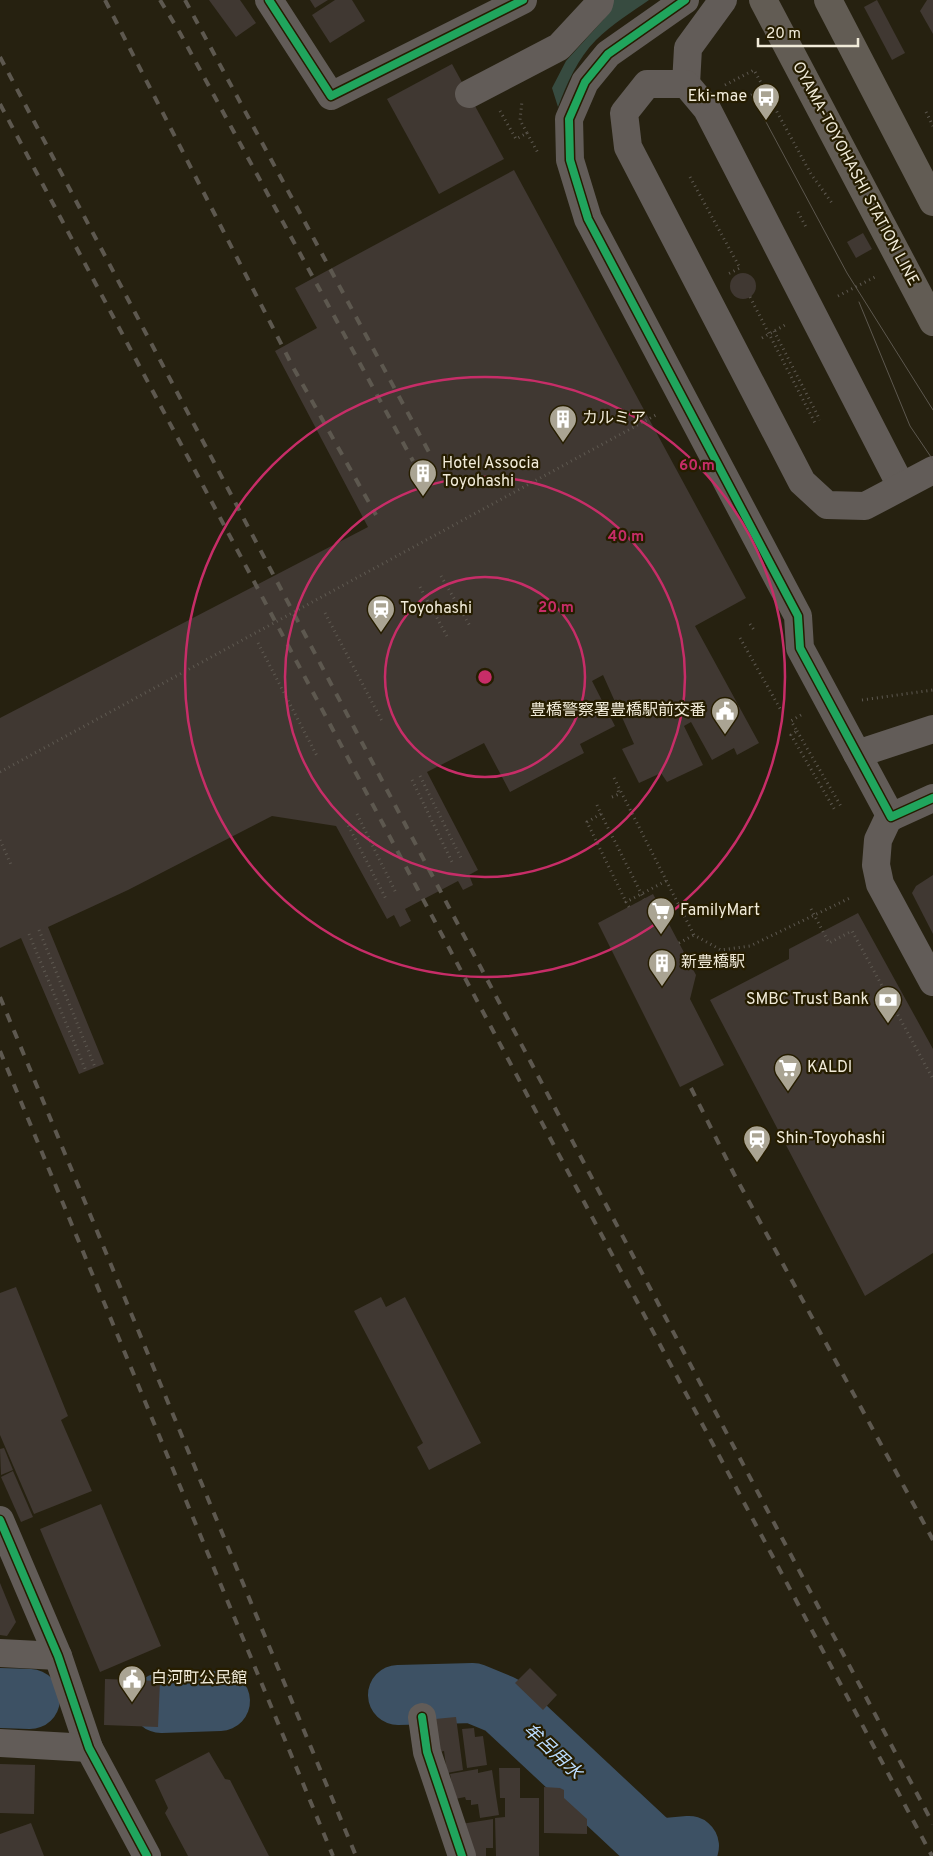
<svg xmlns="http://www.w3.org/2000/svg" width="933" height="1856" viewBox="0 0 933 1856" font-family="Overpass,'Noto Sans JP',sans-serif">
<style>
.green{fill:#374b40}
.lines{fill:none;stroke-linecap:round;stroke-linejoin:round}
.river{stroke:#3d5164;stroke-width:60}
.building{fill:#403832}
.path{stroke:#5e5951;stroke-width:3;stroke-dasharray:1 4;stroke-linecap:butt}
.minor{stroke:#625c58;stroke-width:28}
.major{stroke:#625c54;stroke-width:28}
.tram{stroke:#5d584f;stroke-width:1}
.rail{stroke:#5d584f;stroke-width:4;stroke-dasharray:9 9;stroke-linecap:butt}
.cycleway-casing{stroke:#261d00;stroke-width:11}
.cycleway{stroke:#20a55d;stroke-width:8}
.ring{fill:none;stroke:#c72d68;stroke-width:2.5}
.labels{text-anchor:middle;dominant-baseline:central;stroke-width:4.5;stroke-linejoin:round;paint-order:stroke}
.poi-label{font-size:16px;fill:#f1ebd9;stroke:#261d00;text-anchor:start}
.street-label{font-size:16px;fill:#f1ebd9;stroke:#261d00}
.water-label{font-size:18px;font-style:italic;fill:#badcff;stroke:#261d00}
.centre{fill:#c72d68;stroke:#261d00;stroke-width:2.5}
.ring-label{font-size:15px;text-anchor:middle;font-weight:bold;fill:#c72d68;stroke:#261d00;stroke-width:4.5;stroke-linejoin:round;paint-order:stroke}
</style>
<rect width="100%" height="100%" fill="#262110"/>
<path class="green" d="M613 0H649C632 12 612 24 596 40 578 58 567 83 558 107L552 88 566 61 604 19Z"/>
<g class="lines">
<g class="river">
<polyline points="398,1695 473,1693 502,1705 656,1849 689,1846"/>
<polyline points="0,1698 30,1699"/>
<polyline points="161,1703 220,1701"/>
</g>
</g>
<g class="building">
<polygon points="209,0 240,0 256,23 236,37"/>
<polygon points="310,0 328,0 315,8"/>
<polygon points="335,0 352,0 365,21 330,43 312,15"/>
<polygon points="877,0 905,53 892,60 864,7"/>
<polygon points="927,0 933,0 933,34 920,11"/>
<polygon points="452,64 504,159 439,194 387,99"/>
<polygon points="514,170 746,598 695,626 759,743 737,755 734,748 712,760 691,722 684,726 703,765 667,782 661,773 639,783 622,749 634,744 603,675 592,681 615,726 580,744 584,753 510,792 484,743 427,772 478,870 469,875 473,885 463,890 458,881 405,909 411,921 400,927 394,915 387,919 336,826 272,816 128,890 48,927 104,1064 79,1074 21,938 0,948 0,718 368,527 275,351 317,328 295,288"/>
<polygon points="863,233 872,249 856,258 847,242"/>
<circle cx="743" cy="286" r="13"/>
<polygon points="933,875 933,934 912,893 916,886"/>
<polygon points="653,894 696,975 690,999 724,1065 680,1087 598,923"/>
<polygon points="858,913 933,1049 933,1253 865,1296 710,1000 789,959 789,949"/>
<polygon points="16,1287 68,1416 61,1420 92,1491 34,1514 0,1435 0,1293"/>
<polygon points="381,1297 386,1307 405,1297 481,1443 429,1470 417,1447 423,1443 354,1311"/>
<polygon points="4,1448 13,1470 1,1475 0,1449"/>
<polygon points="13,1471 33,1517 21,1522 1,1477"/>
<polygon points="101,1504 161,1646 100,1672 40,1529"/>
<polygon points="0,1583 16,1622 7,1636 0,1635"/>
<polygon points="530,1668 557,1695 543,1710 515,1683"/>
<polygon points="105,1679 160,1681 158,1727 104,1725"/>
<polygon points="456,1717 463,1770 447,1773 444,1751 439,1752 435,1719"/>
<polygon points="474,1728 475,1737 483,1736 487,1765 467,1768 462,1729"/>
<polygon points="209,1752 225,1779 230,1780 269,1856 188,1856 165,1813 168,1808 155,1780"/>
<polygon points="0,1764 35,1765 34,1814 0,1813"/>
<polygon points="499,1768 520,1768 520,1798 539,1798 539,1856 496,1856 495,1818 505,1817 505,1798 500,1798"/>
<polygon points="478,1769 478,1773 492,1770 499,1815 480,1818 478,1804 471,1805 471,1800 466,1800 465,1797 455,1799 450,1774"/>
<polygon points="544,1787 560,1788 564,1790 564,1798 587,1819 587,1834 544,1833"/>
<polygon points="493,1819 493,1848 486,1848 486,1856 472,1856 461,1824"/>
<polygon points="31,1823 44,1856 0,1856 0,1834"/>
</g>
<g class="lines">
<g class="path">
<polyline points="725,85 754,70 811,174 832,203"/>
<polyline points="500,111 516,139 527,133 520,120 522,101"/>
<polyline points="926,112 933,126"/>
<polyline points="527,133 538,153"/>
<polyline points="690,177 740,268 728,274"/>
<polyline points="798,212 807,229"/>
<polyline points="838,296 875,277"/>
<polyline points="750,297 815,423"/>
<polyline points="774,331 820,420"/>
<polyline points="762,338 785,325"/>
<polyline points="441,576 470,626"/>
<polyline points="420,587 448,638"/>
<polyline points="325,613 382,721"/>
<polyline points="750,624 754,630"/>
<polyline points="740,638 782,712"/>
<polyline points="258,643 317,756"/>
<polyline points="862,700 933,690"/>
<polyline points="801,715 791,721 797,731 791,735 836,812"/>
<polyline points="797,731 842,808"/>
<polyline points="0,772 656,415"/>
<polyline points="420,776 462,860"/>
<polyline points="614,778 694,935 721,950 750,946 852,897"/>
<polyline points="412,780 453,864"/>
<polyline points="612,797 619,794 618,790"/>
<polyline points="597,805 601,814 587,822 626,902"/>
<polyline points="357,814 396,893"/>
<polyline points="601,814 644,899"/>
<polyline points="346,821 386,899"/>
<polyline points="0,840 12,867"/>
<polyline points="629,907 626,902 666,881"/>
<polyline points="811,909 829,943 852,931 933,1079"/>
<polyline points="39,930 95,1067"/>
<polyline points="29,934 86,1071"/>
<polyline points="679,943 694,935"/>
</g>
<g class="minor">
<polyline points="269,0 331,96 523,0"/>
<polyline points="685,0 608,54 585,82 569,119 570,160 588,219 798,616 800,648 891,817 933,798"/>
<polyline points="723,0 688,48 686,84 707,109 901,486"/>
<polyline points="686,84 647,84 624,113 628,147 802,482 827,505 865,506 933,470"/>
<polyline points="469,94 559,47 599,4 600,0"/>
<polyline points="857,754 933,729"/>
<polyline points="891,817 887,821 878,840 876,865 880,884 933,982"/>
<polyline points="0,1520 58,1656 89,1748 147,1856"/>
<polyline points="0,1653 58,1656"/>
<polyline points="422,1717 427,1752 462,1856"/>
<polyline points="0,1743 89,1748"/>
</g>
<g class="major">
<polyline points="763,0 933,322"/>
<polyline points="828,0 933,202"/>
</g>
<g class="tram">
<polyline points="751,94 847,273 933,410"/>
<polyline points="859,302 910,426 933,460"/>
</g>
<g class="rail">
<polyline points="105,0 294,369 376,515"/>
<polyline points="160,0 180,33 413,461"/>
<polyline points="185,0 430,454"/>
<polyline points="0,57 933,1824"/>
<polyline points="0,104 932,1856"/>
<polyline points="0,997 356,1856"/>
<polyline points="0,1051 333,1856"/>
<polyline points="691,1088 734,1174 933,1540"/>
</g>
<g class="cycleway-casing">
<g id="cycleway">
<polyline points="269,0 331,96 523,0"/>
<polyline points="685,0 608,54 585,82 569,119 570,160 588,219 798,616 800,648 891,817 933,798"/>
<polyline points="0,1520 58,1656 89,1748 147,1856"/>
<polyline points="422,1717 427,1752 462,1856"/>
</g>
</g>
<use href="#cycleway" class="cycleway"/>
</g>
<g class="ring">
<circle cx="485" cy="677" r="100"/>
<circle cx="485" cy="677" r="200"/>
<circle cx="485" cy="677" r="300"/>
</g>
<defs>
<g id="bus-pin" transform="scale(1.4375)"><path d="M0 17L-7.5 6A9.5 9.5 0 1 1 7.5 6Z" fill="#aaa493" stroke="#261d00"/><path d="M-5-6H5V4H4V6H2V4H-2V6H-4V4H-5ZM-3.5-4V0h7V-4ZM-3.5 1.2v1.5H-2V1.2ZM2 1.2v1.5H3.5V1.2Z" fill="#fff"/></g>
<g id="building-pin" transform="scale(1.4375)"><path d="M0 17L-7.5 6A9.5 9.5 0 1 1 7.5 6Z" fill="#aaa493" stroke="#261d00"/><path d="M-4-6H4V6H1V3H-1V6H-4ZM-2.5-4.3h1.7v1.8h-1.7ZM.8-4.3h1.7v1.8H.8ZM-2.5-1h1.7V.8h-1.7ZM.8-1h1.7V.8H.8Z" fill="#fff"/></g>
<g id="station-pin" transform="scale(1.4375)"><path d="M0 17L-7.5 6A9.5 9.5 0 1 1 7.5 6Z" fill="#aaa493" stroke="#261d00"/><path d="M-3-6H3Q5-6 5-4V2Q5 4 3 4L4.5 6H3L1.5 4h-3L-3 6H-4.5L-3 4Q-5 4-5 2V-4Q-5-6-3-6ZM-3.5-4v3h7v-3ZM-3.5 1v1.5H-2V1ZM2 1v1.5H3.5V1Z" fill="#fff"/></g>
<g id="civic-pin" transform="scale(1.4375)"><path d="M0 17L-7.5 6A9.5 9.5 0 1 1 7.5 6Z" fill="#aaa493" stroke="#261d00"/><path d="M-.6-6.5H3V-4.5H.6V-3L4-1V1h2V6H-6V1h2V-1L-.6-3ZM-1.2 2.5V6h2.4V2.5Z" fill="#fff"/></g>
<g id="supermarket-pin" transform="scale(1.4375)"><path d="M0 17L-7.5 6A9.5 9.5 0 1 1 7.5 6Z" fill="#aaa493" stroke="#261d00"/><path d="M-6-5.5h2.5l.6 2H6L4.5 2H-2.5L-4.4-4H-6ZM-1.5 3.2a1.3 1.3 0 1 0 .1 0ZM3 3.2a1.3 1.3 0 1 0 .1 0Z" fill="#fff"/></g>
<g id="bank-pin" transform="scale(1.4375)"><path d="M0 17L-7.5 6A9.5 9.5 0 1 1 7.5 6Z" fill="#aaa493" stroke="#261d00"/><path d="M-6-4H6V4H-6ZM0-2.3a2.3 2.3 0 1 0 0 4.6a2.3 2.3 0 1 0 0-4.6Z" fill="#fff"/></g>
</defs>
<g fill-rule="evenodd">
<use href="#bus-pin" x="766" y="97"/>
<use href="#building-pin" x="563" y="419"/>
<use href="#building-pin" x="423" y="473"/>
<use href="#station-pin" x="381" y="609"/>
<use href="#civic-pin" x="725" y="711"/>
<use href="#supermarket-pin" x="661" y="911"/>
<use href="#building-pin" x="662" y="963"/>
<use href="#bank-pin" x="888" y="1000"/>
<use href="#supermarket-pin" x="788" y="1068"/>
<use href="#station-pin" x="757" y="1139"/>
<use href="#civic-pin" x="132" y="1679"/>
</g>
<g class="labels">
<g class="poi-label">
<text x="747" y="97" text-anchor="end">Eki-mae</text>
<text x="582" y="419">カルミア</text>
<text x="442" y="464">Hotel Associa<tspan x="442" dy="18">Toyohashi</tspan></text>
<text x="400" y="609">Toyohashi</text>
<text x="706" y="711" text-anchor="end">豊橋警察署豊橋駅前交番</text>
<text x="680" y="911">FamilyMart</text>
<text x="681" y="963">新豊橋駅</text>
<text x="869" y="1000" text-anchor="end">SMBC Trust Bank</text>
<text x="807" y="1068">KALDI</text>
<text x="776" y="1139">Shin-Toyohashi</text>
<text x="151" y="1679">白河町公民館</text>
</g>
<g class="street-label">
<text transform="translate(855 174) rotate(62)">OYAMA-TOYOHASHI STATION LINE</text>
</g>
<g class="water-label">
<text transform="translate(552 1752) rotate(43)">牟呂用水</text>
</g>
</g>
<circle cx="485" cy="677" r="8" class="centre"/>
<g class="ring-label">
<text x="697" y="470">60 m</text>
<text x="626" y="541">40 m</text>
<text x="556" y="612">20 m</text>
</g>
<path d="M758 38v8h100v-8" fill="none" stroke="#f1ebd9" stroke-width="2.5"/>
<text x="766" y="38" font-size="15" fill="#f1ebd9" stroke="#261d00" stroke-width="4" paint-order="stroke">20 m</text>
</svg>
